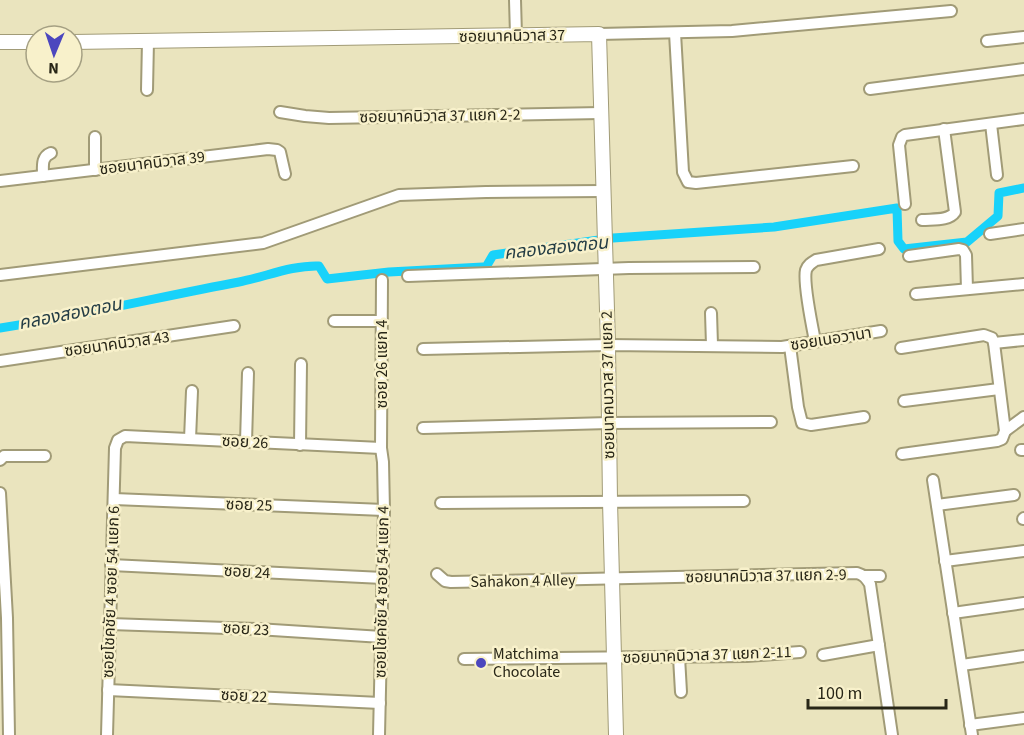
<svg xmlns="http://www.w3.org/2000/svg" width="1024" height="735" viewBox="0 0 1024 735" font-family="'Source Sans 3','Noto Sans Thai',sans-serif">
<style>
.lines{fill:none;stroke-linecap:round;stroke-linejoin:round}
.canal{stroke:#18d2fa;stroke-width:9}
.minor-casing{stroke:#a19b77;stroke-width:14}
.tertiary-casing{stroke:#a19b77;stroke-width:16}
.minor{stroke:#fff;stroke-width:10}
.tertiary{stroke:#fff;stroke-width:14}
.poi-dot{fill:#4c47be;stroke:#f8f1cb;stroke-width:2}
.labels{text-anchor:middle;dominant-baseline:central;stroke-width:5;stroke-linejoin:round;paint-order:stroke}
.street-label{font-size:16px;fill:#282617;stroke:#f8f1cb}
.poi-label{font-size:16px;fill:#282617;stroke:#f8f1cb;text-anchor:start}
.water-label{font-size:18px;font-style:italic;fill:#243d45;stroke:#f8f1cb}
</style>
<rect width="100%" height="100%" fill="#eae4be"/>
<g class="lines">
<path class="canal" d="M0 328C80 316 159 297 239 282 265 277 292 265 319 266L327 279 389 272 483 267H486L493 255 613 238 774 227 897 208 898 241 904 249 967 242 998 216 999 193 1024 188"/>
<g class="minor-casing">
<g id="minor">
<polyline points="515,0 516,35"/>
<polyline points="675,33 683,172 688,182 696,183 853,166"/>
<polyline points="599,34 732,31 951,11"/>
<polyline points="987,41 1024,37"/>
<polyline points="870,89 1024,69"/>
<polyline points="147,90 148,41"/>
<polyline points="280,112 305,116 329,118 601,113"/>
<polyline points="991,124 997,175"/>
<polyline points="95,137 95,170"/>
<path d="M43 176C43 166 41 157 51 153"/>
<polyline points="0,181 268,149 277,150 280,152 285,174"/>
<polyline points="905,204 899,145 902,137 905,135 1024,119"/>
<path d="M922 220C933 219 949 221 955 212L944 129"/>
<polyline points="990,234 1024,229"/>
<polyline points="909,256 959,249 963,250 966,255 967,289"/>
<polyline points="0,275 263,243 399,195 486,192 603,191"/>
<polyline points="408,276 629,268 754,267"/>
<polyline points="916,294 1024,284"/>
<polyline points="711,313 712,345"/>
<polyline points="334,321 382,321"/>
<path d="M815 341C812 326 803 282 806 270 808 265 811 263 816 260L879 249"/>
<polyline points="994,343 1024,340"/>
<polyline points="790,346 798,407 802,423 811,425 864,417"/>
<polyline points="901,348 984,335 992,338 994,343 1005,431 1002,439 997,441 902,454"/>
<polyline points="423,349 608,345 782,347 881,331"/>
<polyline points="0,361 234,326"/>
<polyline points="904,401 999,389"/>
<polyline points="423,428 609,423 771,422"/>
<polyline points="1005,431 1024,417"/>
<polyline points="190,439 192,391"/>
<polyline points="246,442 248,373"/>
<polyline points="300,445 301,364"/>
<polyline points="1021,450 1024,450"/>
<polyline points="0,460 4,456 45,456"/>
<polyline points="933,480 972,735"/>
<polyline points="0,493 7,618 9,735"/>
<polyline points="114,499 384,510"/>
<polyline points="441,503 744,501"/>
<polyline points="937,505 1014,495"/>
<polyline points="1023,519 1024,518"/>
<polyline points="945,561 1024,551"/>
<polyline points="111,565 383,578"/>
<path d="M437 574 445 581 451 582 857 573C864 575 866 578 870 584L892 735"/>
<polyline points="865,576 880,576"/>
<polyline points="953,613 1024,603"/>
<polyline points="110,624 257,629 382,637"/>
<polyline points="823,655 879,645"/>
<polyline points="679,657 681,692"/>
<polyline points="464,659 747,656 800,652"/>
<polyline points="962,665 1024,656"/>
<polyline points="108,690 380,703"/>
<polyline points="970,725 1024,718"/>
<polyline points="107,735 115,448 118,440 125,436 381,448"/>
<polyline points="379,735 384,510 383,462 381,448 382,280"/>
</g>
</g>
<g class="tertiary-casing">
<g id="tertiary">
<polyline points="0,42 36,42"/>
<polyline points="72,42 599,34 608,345 610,501 616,735"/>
</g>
</g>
<use href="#minor" class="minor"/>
<use href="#tertiary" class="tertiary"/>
</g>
<circle class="poi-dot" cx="481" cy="663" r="6"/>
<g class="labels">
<g class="street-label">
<text transform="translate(512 36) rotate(-1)">ซอยนาคนิวาส 37</text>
<text transform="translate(440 116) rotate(-1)">ซอยนาคนิวาส 37 แยก 2-2</text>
<text transform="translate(152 163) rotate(-7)">ซอยนาคนิวาส 39</text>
<text transform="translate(831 339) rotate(-9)">ซอยเนอวานา</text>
<text transform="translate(117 344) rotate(-8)">ซอยนาคนิวาส 43</text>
<text transform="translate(382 364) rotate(-90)">ซอย 26 แยก 4</text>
<text transform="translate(608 385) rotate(-91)">ซอยนาคนวาส 37 แยก 2</text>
<text transform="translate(245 442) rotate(3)">ซอย 26</text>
<text transform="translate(249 505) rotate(2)">ซอย 25</text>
<text transform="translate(247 572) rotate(3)">ซอย 24</text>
<text transform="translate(766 576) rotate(-1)">ซอยนาคนิวาส 37 แยก 2-9</text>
<text transform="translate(523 581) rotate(-1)">Sahakon 4 Alley</text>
<text transform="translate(111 592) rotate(-88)">ซอยโชคชัย 4 ซอย 54 แยก 6</text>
<text transform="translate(382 592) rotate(-89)">ซอยโชคชัย 4 ซอย 54 แยก 4</text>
<text transform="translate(246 629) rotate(3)">ซอย 23</text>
<text transform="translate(707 655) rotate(-2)">ซอยนาคนิวาส 37 แยก 2-11</text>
<text transform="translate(244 696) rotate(3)">ซอย 22</text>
</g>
<g class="poi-label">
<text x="493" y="654">Matchima<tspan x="493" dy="18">Chocolate</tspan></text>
</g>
<g class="water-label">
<text transform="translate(556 248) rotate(-6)">คลองสองตอน</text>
<text transform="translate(70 314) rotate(-11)">คลองสองตอน</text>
</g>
</g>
<g transform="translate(54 54) rotate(182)"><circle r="28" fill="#f8f1cb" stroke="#a5a083" stroke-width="1.5"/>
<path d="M0-4.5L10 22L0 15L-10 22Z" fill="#4c47be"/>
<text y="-9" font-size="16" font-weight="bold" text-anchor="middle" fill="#282617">N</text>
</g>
<path d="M808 699v9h138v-9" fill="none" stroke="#282617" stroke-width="3"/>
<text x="817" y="699" font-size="18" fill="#282617" stroke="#f8f1cb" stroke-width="4.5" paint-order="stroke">100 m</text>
</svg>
